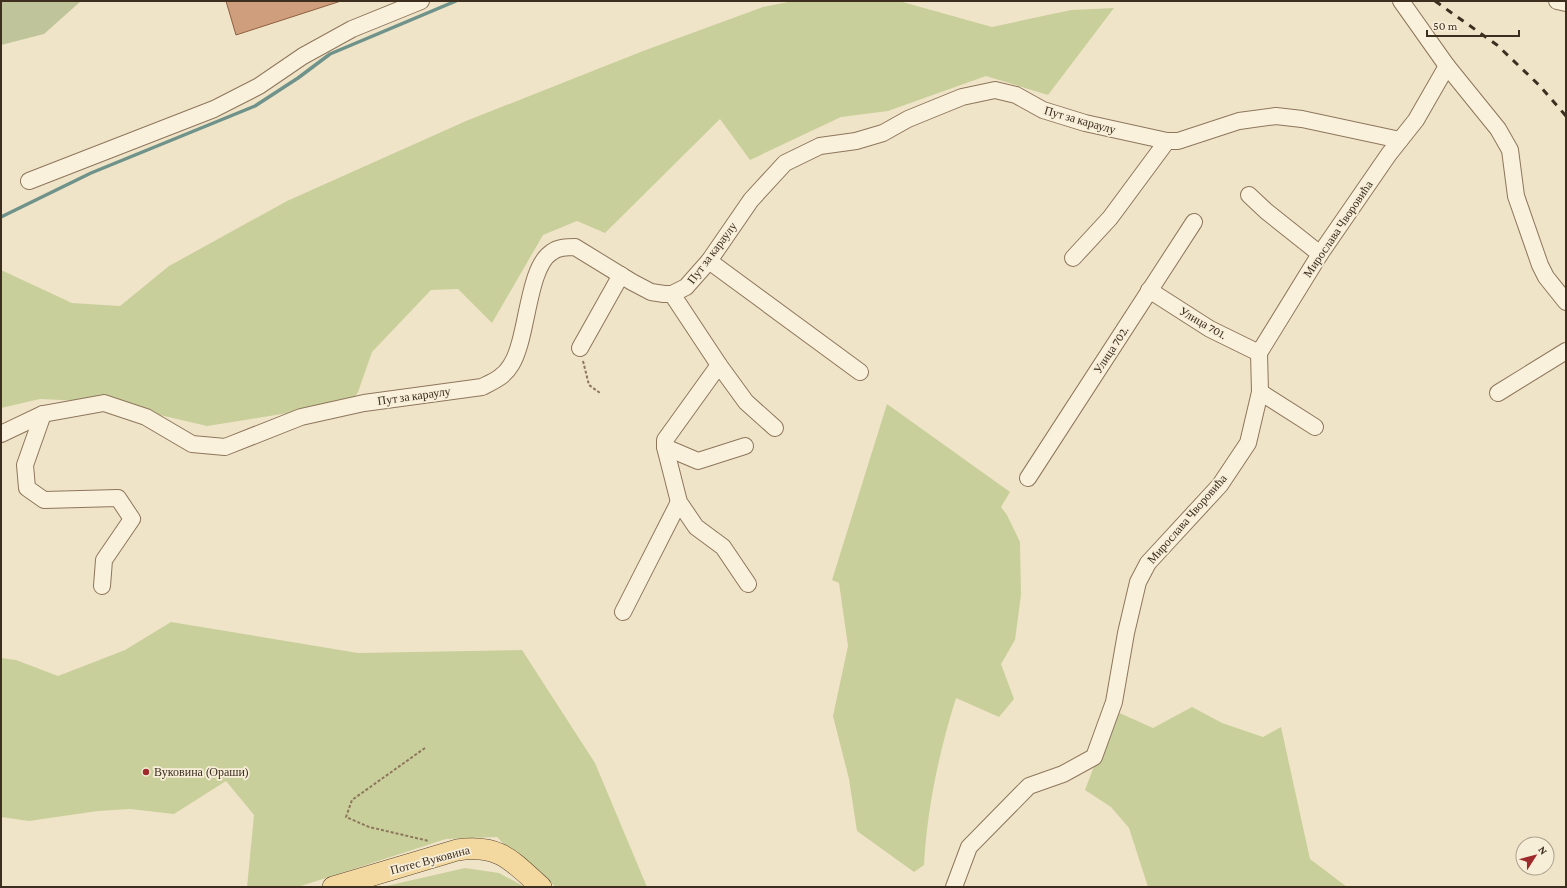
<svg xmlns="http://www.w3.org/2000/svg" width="1567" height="888" viewBox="0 0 1567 888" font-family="'Crimson Pro',serif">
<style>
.green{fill:#c9cf9b}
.cemetery{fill:#bfc49a}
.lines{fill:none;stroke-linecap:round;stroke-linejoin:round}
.stream{stroke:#6f938a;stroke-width:3.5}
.building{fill:#cf9f7d;stroke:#8d5f41}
.minor-casing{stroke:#8d765c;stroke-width:18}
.major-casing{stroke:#5b4430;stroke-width:22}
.path{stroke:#8d765c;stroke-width:2;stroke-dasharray:3 2;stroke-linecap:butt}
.minor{stroke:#faf1dc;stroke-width:16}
.major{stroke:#f3d9a0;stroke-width:21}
.rail{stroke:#3d2e20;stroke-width:3;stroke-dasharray:7 7;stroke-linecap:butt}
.poi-dot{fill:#9e2a2b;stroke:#f7eed8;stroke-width:1.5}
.labels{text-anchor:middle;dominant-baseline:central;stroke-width:3.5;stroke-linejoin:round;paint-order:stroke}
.street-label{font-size:12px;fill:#3d2e20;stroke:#f7eed8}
.poi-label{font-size:12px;fill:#3d2e20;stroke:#f7eed8;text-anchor:start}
</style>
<rect width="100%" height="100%" fill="#f0e4c8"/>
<g class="green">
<polygon points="793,1 899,1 992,27 1071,10 1114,8 1048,95 986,76 888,111 841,117 750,160 720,119 605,233 577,221 543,235 492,323 458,289 431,290 372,352 358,392 351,403 207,426 104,402 40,399 1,408 1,270 72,303 120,306 169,266 287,201 466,121 643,51 763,7"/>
<path d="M887 404 1010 492 1001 507 1007 515 1020 542 1021 595 1015 640 1001 664 1014 699 999 717 956 698C939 752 927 809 924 865L914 872 857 831 849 779 833 716 848 646 839 583 832 580Z"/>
<polygon points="171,622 358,653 522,650 595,763 647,887 556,887 508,849 497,837 446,839 298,887 247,887 254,815 226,781 174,814 130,809 98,811 29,821 1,817 1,658 16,660 58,676 125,650"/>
<polygon points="1192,707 1222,723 1263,737 1281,727 1310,859 1347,887 1148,887 1129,828 1111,807 1085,790 1115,711 1153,728"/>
<polygon points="465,868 499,873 525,887 382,887"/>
</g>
<polygon class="cemetery" points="1,1 81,1 44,34 1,45"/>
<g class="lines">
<polyline class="stream" points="1,217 91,173 255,106 298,78 330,54 456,1"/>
</g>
<polygon class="building" points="226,1 341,1 236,35"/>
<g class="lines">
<g class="minor-casing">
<g id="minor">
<polyline points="1401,1 1447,66 1498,129 1510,150 1516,196 1540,265 1546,277 1566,302"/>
<polyline points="1557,1 1566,3"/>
<polyline points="29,181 214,109 259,86 303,56 352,29 421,1"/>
<polyline points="1249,195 1266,211 1320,254"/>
<polyline points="1073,258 1110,218 1167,141"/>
<polyline points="709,261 860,372"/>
<polyline points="1149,290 1210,329 1259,353"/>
<polyline points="672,294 719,365 746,402 775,428"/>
<polyline points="580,348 621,275"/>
<polyline points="719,365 665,440 665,447 679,502 696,527 723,547 748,584"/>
<polyline points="1260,392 1315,427"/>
<polyline points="1498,393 1566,351"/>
<polyline points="43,414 25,465 27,488 44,500 118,498 132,519 104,560 102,586"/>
<path d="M1 434 43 414 104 403 146 417 192 444 225 447 301 417 364 403 482 387C494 381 504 377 511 365 528 339 527 267 552 252 558 247 568 247 575 247L632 282 651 292 664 294H672L686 287 709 261 751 200 785 163 820 146 856 141 883 133 908 119 962 97 995 90 1016 95 1043 110 1085 123 1167 141H1178L1239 121 1276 116 1302 119 1400 140"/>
<polyline points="665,447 698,461 745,446"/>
<polyline points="1028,478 1194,222"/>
<polyline points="623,612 679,502"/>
<polyline points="954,887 969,847 1029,786 1063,774 1094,757 1114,702 1126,633 1138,582 1148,563 1220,485 1248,443 1260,392 1259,353 1320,254 1389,154 1416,120 1447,66"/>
</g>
</g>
<g class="major-casing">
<path id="major" d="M333 887 457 850C500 844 512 861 541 887"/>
</g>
<g class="path">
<polyline points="583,361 589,385 600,393"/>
<polyline points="425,748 352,800 346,817 369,827 429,841"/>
</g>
<use href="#minor" class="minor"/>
<use href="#major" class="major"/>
<polyline class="rail" points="1435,1 1497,45 1539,85 1566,116"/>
</g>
<circle class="poi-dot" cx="146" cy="772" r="4"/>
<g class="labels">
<g class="street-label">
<text transform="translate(1080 120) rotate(16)">Пут за караулу</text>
<text transform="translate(1338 229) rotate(-56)">Мирослава Чворовића</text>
<text transform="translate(712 253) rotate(-53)">Пут за караулу</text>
<text transform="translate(1203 323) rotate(30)">Улица 701.</text>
<text transform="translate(1111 350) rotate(-57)">Улица 702.</text>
<text transform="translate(414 396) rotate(-8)">Пут за караулу</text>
<text transform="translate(1187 519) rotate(-49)">Мирослава Чворовића</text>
<text transform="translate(430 860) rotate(-15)">Потес Вуковина</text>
</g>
<g class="poi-label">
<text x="154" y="772">Вуковина (Ораши)</text>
</g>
</g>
<rect width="1567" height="888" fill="none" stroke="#3d2e20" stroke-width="4"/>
<g transform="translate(1535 856) rotate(54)"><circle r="19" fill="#f7eed8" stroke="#ada18e"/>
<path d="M0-3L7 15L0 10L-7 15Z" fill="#9e2a2b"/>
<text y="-6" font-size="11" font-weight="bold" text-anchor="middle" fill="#3d2e20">N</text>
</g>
<path d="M1427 30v6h92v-6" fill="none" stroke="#3d2e20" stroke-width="2"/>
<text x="1433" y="30" font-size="12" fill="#3d2e20" stroke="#f7eed8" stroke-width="3" paint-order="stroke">50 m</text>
</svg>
